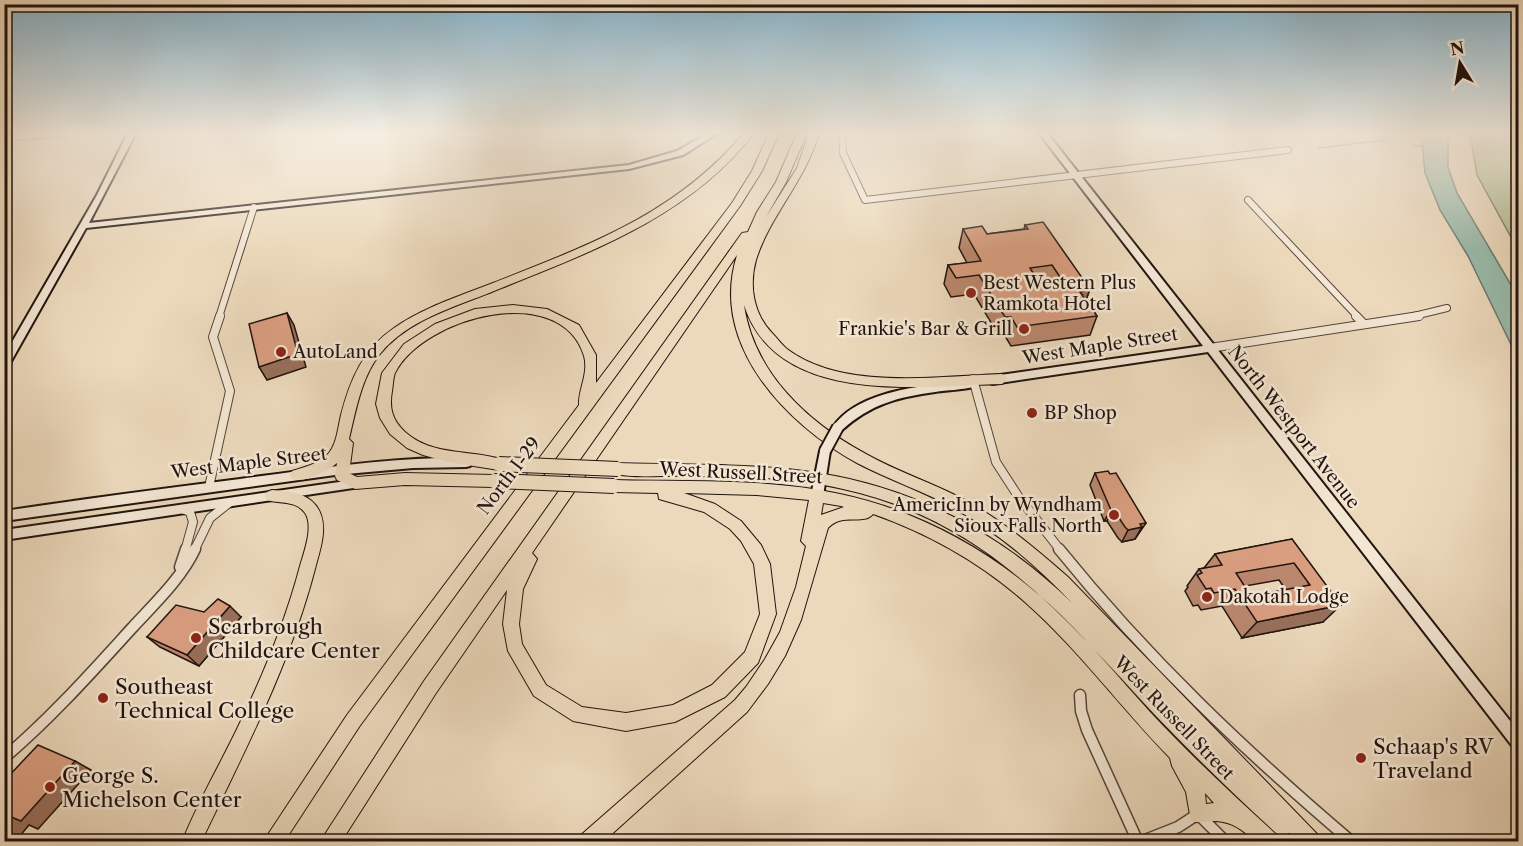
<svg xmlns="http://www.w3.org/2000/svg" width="1523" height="846" viewBox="0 0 1523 846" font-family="'Libre Caslon Text',serif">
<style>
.green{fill:#b3c094;stroke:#6a6a51;stroke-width:1.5}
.water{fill:#99bbac;stroke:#69786d;stroke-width:1.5}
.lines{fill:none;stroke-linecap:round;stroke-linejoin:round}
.stream{stroke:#69786d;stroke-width:1.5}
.street-far2-casing{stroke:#54443a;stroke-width:8}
.street-far1-casing{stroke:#54443a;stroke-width:10}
.street-casing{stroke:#54443a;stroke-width:13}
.secondary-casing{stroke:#21130e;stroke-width:4}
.highway-casing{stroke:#21130e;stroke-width:2}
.street-far2{stroke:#f3e6d3;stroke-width:6}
.street-far1{stroke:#f3e6d3;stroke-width:8}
.street{stroke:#f3e6d3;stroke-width:10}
.secondary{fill:#f3e6d3;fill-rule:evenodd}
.highway{fill:#ecd9bc;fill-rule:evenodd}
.secondary-bridge-casing{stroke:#21130e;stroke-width:14;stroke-linecap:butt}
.highway-bridge-casing{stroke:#21130e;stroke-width:16;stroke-linecap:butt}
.secondary-bridge{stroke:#f3e6d3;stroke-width:10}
.highway-bridge{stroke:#ecd9bc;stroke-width:14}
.wall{fill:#bb886e;stroke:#21130e;stroke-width:1.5;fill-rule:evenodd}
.shaded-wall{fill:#986f5a;stroke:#21130e;stroke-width:1.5}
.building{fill:#d99e80;stroke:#21130e;stroke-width:1.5;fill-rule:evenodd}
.poi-dot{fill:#8f2418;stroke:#f3e6d3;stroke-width:2}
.labels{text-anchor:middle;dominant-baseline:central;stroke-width:5;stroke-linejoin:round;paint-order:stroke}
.poi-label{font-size:18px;fill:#21130e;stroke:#f3e6d3;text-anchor:start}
.street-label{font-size:18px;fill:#21130e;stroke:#f3e6d3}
.near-poi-label{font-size:21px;fill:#21130e;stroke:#f3e6d3;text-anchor:start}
</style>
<rect width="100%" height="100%" fill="#ecd9bc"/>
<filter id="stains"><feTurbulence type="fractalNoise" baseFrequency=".00333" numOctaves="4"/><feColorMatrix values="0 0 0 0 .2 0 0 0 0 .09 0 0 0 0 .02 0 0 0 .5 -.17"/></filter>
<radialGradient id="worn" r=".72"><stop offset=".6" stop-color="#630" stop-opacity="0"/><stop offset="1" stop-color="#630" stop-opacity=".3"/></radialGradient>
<polygon class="green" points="1470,133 1518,133 1518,250 1477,175"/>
<polygon class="water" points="1421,133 1448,133 1448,167 1457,193 1514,290 1518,303 1518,359 1468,256 1440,210 1425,173"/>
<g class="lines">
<g class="stream">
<polyline points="1414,145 1423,147"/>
<polyline points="1318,148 1385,140"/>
</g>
<g class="street-far2-casing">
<g id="street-far2">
<polyline points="842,133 843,153 865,200 1288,150"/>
<polyline points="4,138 64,133"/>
<polyline points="1248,200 1358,317"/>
<polyline points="219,317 254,207"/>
<polyline points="1410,317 1447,308"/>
</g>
</g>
<g class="street-far1-casing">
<g id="street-far1">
<polyline points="1356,316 1364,324"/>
<polyline points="1210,348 1419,316"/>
<polyline points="973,379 996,462 1018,496 1061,551"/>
<polyline points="209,487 230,391 213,337 220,316"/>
<polyline points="182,509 190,512 193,522 185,551"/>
<polyline points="194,551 210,518 229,503"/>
</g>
</g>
<g class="street-casing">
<g id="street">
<path d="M1059 549C1147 658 1246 752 1352 842"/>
<polyline points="180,567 186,549"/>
<polyline points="1080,695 1081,711 1087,730 1138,842"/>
<path d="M4 758C51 718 91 673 132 628 154 604 181 579 195 549"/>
<polyline points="1140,842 1178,827 1198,814 1226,842"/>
</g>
</g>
<g class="secondary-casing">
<g id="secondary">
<polygon points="128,133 136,133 89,223 629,165 677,151 709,133 718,133 683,155 629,169 86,228 9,365 4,368 4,356 97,195"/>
<polygon points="1039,133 1047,133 1518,731 1518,749 1513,747 1208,352 993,384 989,383 988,380 993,376 1203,346"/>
<path d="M969 380 973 381 974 384 973 387C961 390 948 390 935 392 898 397 871 404 842 430H834L833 427C859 389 927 386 969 380Z"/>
<polygon points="825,447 829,448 830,451 823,496 821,499 817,501 813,499 811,496 820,451 821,448"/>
<path d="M440 458 466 459 470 460 471 463 470 466 466 467 413 468 335 475 4 521V511C83 499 161 489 240 479 306 470 372 460 440 458Z"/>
<polygon points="360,479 364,480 366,483 364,486 360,487 4,540 4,530"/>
</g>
</g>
<g class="highway-casing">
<g id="highway">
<path d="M744 133H754C690 217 588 253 494 291 455 307 407 320 380 354 361 378 356 410 349 439L353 443 349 473 357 477 405 473 494 475 499 477 501 481 499 485 494 487 405 485 355 489 337 480 335 476 337 463C326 472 306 483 292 479L290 475 292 471C305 467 318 464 328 454 337 444 338 427 341 415 350 380 363 349 394 328 424 307 460 296 493 283 589 245 676 214 744 133Z"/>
<path d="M769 133H779L762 171 740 206 359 727 284 842H263L347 715 579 405C578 390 589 373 584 356 561 280 423 317 395 373 393 378 393 386 392 391 389 408 392 420 405 432 433 457 471 449 504 460L506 464 504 468 499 470 448 462 423 455 407 448 390 434 380 418 376 404 382 373 404 344 435 324 475 309 513 305 547 309 579 325 596 355V383L732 203 752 171Z"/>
<path d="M797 133H807L786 182 766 217 797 168 809 133H819C805 182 770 215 756 260 749 285 753 313 772 333 777 338 782 345 787 349 843 391 937 376 1002 374L1008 379 1002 384C919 386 777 407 744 305 754 373 807 422 866 454 898 472 933 483 965 500 1003 521 1036 549 1068 577L1318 835 1320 842H1297L1289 833 1283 836 1276 833C1235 795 1194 756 1156 716 1062 615 985 520 843 489 792 477 738 476 685 476 665 475 632 479 613 473L611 469 613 465 618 463C684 465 752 463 818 473 915 488 1002 534 1072 603 1038 567 999 533 955 509 924 491 889 480 857 463 785 423 709 344 737 255L532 553 537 559 523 589 519 624 522 644 546 685 582 707 626 713 673 705 712 685 745 652 760 614 754 564 741 541 730 529 704 512 659 499 658 493 614 492 609 490 607 486 609 482 614 480C689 482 766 478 840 494 924 512 999 555 1061 615 1092 645 1120 679 1150 712 1190 755 1233 795 1277 835L1279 842H1255C1243 830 1233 822 1216 821 1207 821 1200 824 1191 821L1186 792 1172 766 1170 758C1121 708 1079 650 1026 603 981 563 930 534 873 514 863 526 843 512 828 528L801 620 785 656 768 684 747 712 603 842H579L581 835 735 700 746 687 765 659 780 632 796 587 806 546 801 541 809 500 757 495 684 493 715 504 741 521 761 545 770 564 776 614 758 663 725 697 675 722 626 731 573 721 534 696 508 651 503 624 507 590 436 693 341 842H320L424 681 742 233 748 232 757 212 776 182ZM823 503 841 506 844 507 821 515ZM1205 793 1214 803 1206 804Z"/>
<path d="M272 490C292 491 314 494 321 515 327 532 319 553 315 569 290 665 244 752 201 842H182C197 804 218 768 236 731 262 678 285 623 300 566 304 552 314 526 305 513 296 500 279 504 267 500L265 496 267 492Z"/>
</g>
</g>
<use href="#street-far2" class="street-far2"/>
<use href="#street-far1" class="street-far1"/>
<use href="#street" class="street"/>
<use href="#secondary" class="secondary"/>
<use href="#highway" class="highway"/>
<g class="secondary-bridge-casing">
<polyline id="secondary-bridge" points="825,451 838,427"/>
</g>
<g class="highway-bridge-casing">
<g id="highway-bridge">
<polyline points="499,464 618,469"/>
<polyline points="494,481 614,486"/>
</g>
</g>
<use href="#secondary-bridge" class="secondary-bridge"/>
<use href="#highway-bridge" class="highway-bridge"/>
</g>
<g class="wall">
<path d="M1025 225 1090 289 1086 300 1097 316 1090 335 1011 346 1005 336H999L974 294 951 297 944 284 948 265 967 263 959 248 963 229 987 234 1024 229ZM1046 284 1048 288 1045 289 1041 285Z"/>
<polygon points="1095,473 1146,523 1135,539 1122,542 1118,538 1107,521 1104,521 1090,485"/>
<path d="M1292 539 1323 622 1242 638 1222 606 1201 610 1198 605 1193 606 1185 591 1188 587 1187 586 1199 569 1204 568 1215 554ZM1279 580 1286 590 1251 596 1245 586Z"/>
<polygon points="204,612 241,617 199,666 160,647 147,637"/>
</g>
<g class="shaded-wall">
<polygon points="1090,289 1083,308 1080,292"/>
<polygon points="287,313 294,325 306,367 267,380 259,367"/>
<polygon points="1113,509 1107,521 1104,521 1111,510"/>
<polygon points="1142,527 1135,539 1122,542 1128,530"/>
<polygon points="1341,605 1323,622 1242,638 1257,622"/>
<polygon points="230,606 241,617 199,666 187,655"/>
<polygon points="75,761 91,770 38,829 29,825 15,842 4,842 4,825 11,817"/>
</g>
<g class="building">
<path d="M1043 222 1090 289 1080 292 1097 316 1017 327 1011 317H1005L979 275 956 278 948 265 981 261 963 229 982 226 987 234 1028 229 1025 225ZM1052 265 1066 286 1045 289 1040 284 1030 268Z"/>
<polygon points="287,313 298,354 259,367 249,324"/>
<polygon points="1108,471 1110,474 1116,473 1146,523 1140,524 1142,527 1128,530 1125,527 1113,509 1111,510 1095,473"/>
<path d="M1292 539 1341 605 1257 622 1235 589 1214 593 1211 588 1206 589 1197 575 1202 573 1199 569 1222 565 1215 554ZM1294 563 1310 585 1251 596 1236 573Z"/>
<polygon points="218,599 230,606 187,655 147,637 176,605 204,612"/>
<polygon points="38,745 75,761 21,821 11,817 4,825 4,781"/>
</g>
<linearGradient id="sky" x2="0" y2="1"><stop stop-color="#88b7d0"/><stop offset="0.53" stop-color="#f6eee1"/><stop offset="1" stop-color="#f6eee1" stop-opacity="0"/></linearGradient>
<rect width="1523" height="251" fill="url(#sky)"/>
<g class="poi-dot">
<circle cx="971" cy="293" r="6"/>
<circle cx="1024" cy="329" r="6"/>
<circle cx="281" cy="352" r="6"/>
<circle cx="1032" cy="413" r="6"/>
<circle cx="1114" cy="515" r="6"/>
<circle cx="1207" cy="597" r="6"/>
<circle cx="196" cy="638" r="6"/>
<circle cx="103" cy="698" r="6"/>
<circle cx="1361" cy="758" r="6"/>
<circle cx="50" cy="787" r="6"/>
</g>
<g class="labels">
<g class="poi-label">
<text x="983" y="283">Best Western Plus<tspan x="983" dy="21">Ramkota Hotel</tspan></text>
<text x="1012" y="329" text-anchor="end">Frankie's Bar &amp; Grill</text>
<text x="293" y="352">AutoLand</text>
<text x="1044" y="413">BP Shop</text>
<text x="1102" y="505" text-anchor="end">AmericInn by Wyndham<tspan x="1102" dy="21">Sioux Falls North</tspan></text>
<text x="1219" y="597">Dakotah Lodge</text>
</g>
<g class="street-label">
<text transform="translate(1100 346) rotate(-9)">West Maple Street</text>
<text transform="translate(1294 427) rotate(52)">North Westport Avenue</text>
<text transform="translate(249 463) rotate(-7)">West Maple Street</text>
<text transform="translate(741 473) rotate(3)">West Russell Street</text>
<text transform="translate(509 476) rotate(-53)">North I-29</text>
<text transform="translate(1174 718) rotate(46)">West Russell Street</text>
</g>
<g class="near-poi-label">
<text x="208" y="626">Scarbrough<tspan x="208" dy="24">Childcare Center</tspan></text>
<text x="115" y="686">Southeast<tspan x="115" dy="24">Technical College</tspan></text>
<text x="1373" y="746">Schaap's RV<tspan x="1373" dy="24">Traveland</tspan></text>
<text x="62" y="775">George S.<tspan x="62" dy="24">Michelson Center</tspan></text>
</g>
</g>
<rect width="1523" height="846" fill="none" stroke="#ecd9bc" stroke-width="24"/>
<rect x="6" y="6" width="1511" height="834" fill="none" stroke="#21130e" stroke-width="3"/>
<rect x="12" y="12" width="1499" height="822" fill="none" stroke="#21130e" stroke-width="1.5"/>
<g transform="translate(1460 63) rotate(349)" stroke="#f3e6d3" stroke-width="4.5" paint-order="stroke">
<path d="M0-4.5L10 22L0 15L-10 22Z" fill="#21130e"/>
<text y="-9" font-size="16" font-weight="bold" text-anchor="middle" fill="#21130e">N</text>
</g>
<rect width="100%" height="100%" filter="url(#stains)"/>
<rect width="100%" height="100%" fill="url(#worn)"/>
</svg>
